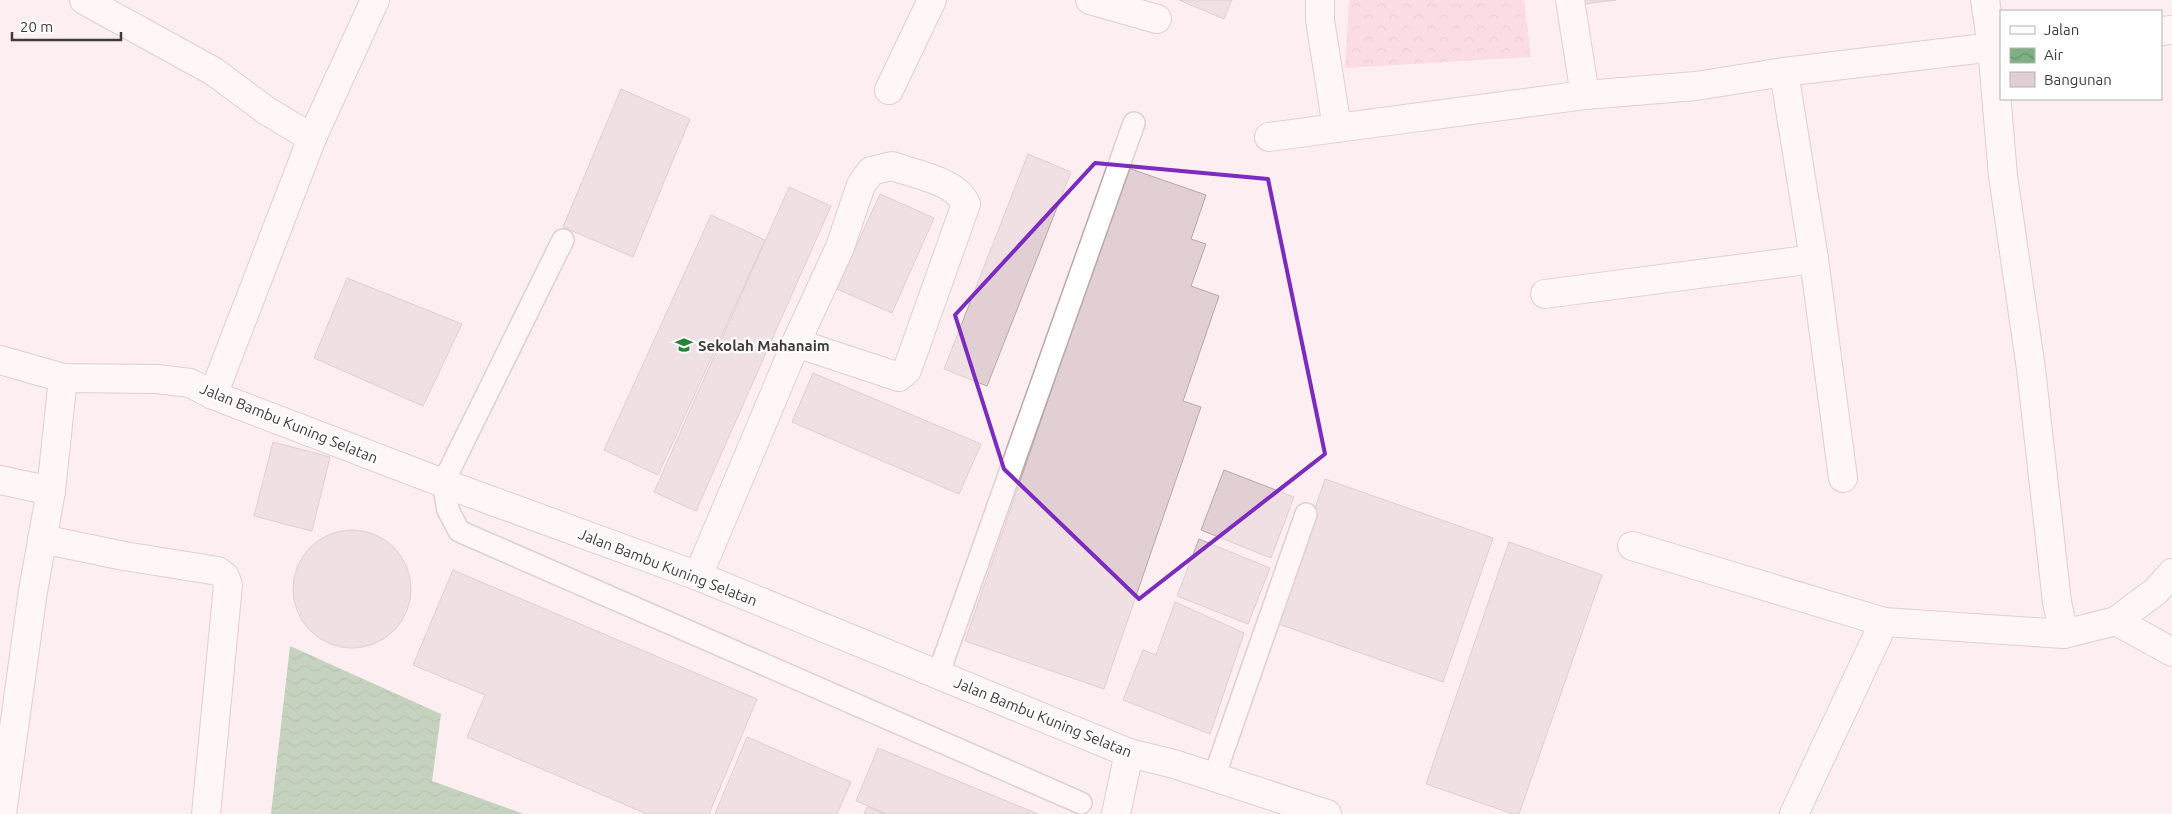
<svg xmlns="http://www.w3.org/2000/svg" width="2172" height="814" viewBox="0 0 2172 814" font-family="Ubuntu,sans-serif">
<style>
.forest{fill:url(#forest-crowns)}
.water{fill:url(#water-waves)}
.building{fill:#e1cfd3;stroke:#b7a6a9}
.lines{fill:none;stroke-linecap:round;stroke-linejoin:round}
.service-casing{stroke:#baa8ac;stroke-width:24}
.minor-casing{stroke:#baa8ac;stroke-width:30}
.service{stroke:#fff;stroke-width:21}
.minor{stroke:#fff;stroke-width:28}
.marked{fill:none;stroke:#7b2cbf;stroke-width:4;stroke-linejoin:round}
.labels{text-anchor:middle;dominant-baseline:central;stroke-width:4.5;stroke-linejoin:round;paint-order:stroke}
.poi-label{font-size:15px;font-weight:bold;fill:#413a3b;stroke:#fff;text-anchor:start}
.street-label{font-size:15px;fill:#413a3b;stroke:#fff}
</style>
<defs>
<pattern id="forest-crowns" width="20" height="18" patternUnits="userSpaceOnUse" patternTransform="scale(1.25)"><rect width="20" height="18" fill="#f8c6d0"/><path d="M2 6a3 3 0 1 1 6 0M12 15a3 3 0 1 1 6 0" fill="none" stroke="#d6abb4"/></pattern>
<pattern id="water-waves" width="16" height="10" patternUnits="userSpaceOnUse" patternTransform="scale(1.25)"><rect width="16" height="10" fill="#7eb082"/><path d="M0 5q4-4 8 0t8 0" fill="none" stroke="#69906c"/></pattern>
</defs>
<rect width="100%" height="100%" fill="#fdeef1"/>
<polygon class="forest" points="1349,0 1524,0 1531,57 1345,68"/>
<polygon class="water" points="290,646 441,714 432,781 524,814 271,814"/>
<g class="building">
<polygon points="1179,0 1232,0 1224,19"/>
<polygon points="1576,0 1616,0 1577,5"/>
<polygon points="621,89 690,119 633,257 563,227"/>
<polygon points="1028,154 1071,172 987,386 944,369"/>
<polygon points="1128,168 1206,195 1191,239 1206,244 1191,286 1219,296 1183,401 1201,407 1104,689 965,641"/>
<polygon points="789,187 831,206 696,511 654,492"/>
<polygon points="880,194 934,218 892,313 837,289"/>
<polygon points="711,215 765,240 658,475 604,450"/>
<polygon points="347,278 462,324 423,406 314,358"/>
<polygon points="813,373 981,444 959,494 792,422"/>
<polygon points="273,442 330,457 312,531 254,516"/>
<polygon points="1224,470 1294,497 1271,558 1201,530"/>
<polygon points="1325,479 1493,538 1443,682 1276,623"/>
<circle cx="352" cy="589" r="59"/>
<polygon points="1199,539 1270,568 1248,624 1177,596"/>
<polygon points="1509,542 1602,575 1519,814 1513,814 1426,784"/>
<polygon points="453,570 757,699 709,814 647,814 467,737 485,695 413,665"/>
<polygon points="1175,602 1244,633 1210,734 1123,700 1143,650 1156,655"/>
<polygon points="747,737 851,782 837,814 715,814"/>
<polygon points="878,748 1038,814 887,814 856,801"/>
<polygon points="867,807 885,814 864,814"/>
</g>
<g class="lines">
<g class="service-casing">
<g id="service">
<polyline points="563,240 443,483 448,510 459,531 1081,803"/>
<polyline points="938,675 1134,123"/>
<polyline points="1214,777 1306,514"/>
</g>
</g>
<g class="minor-casing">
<g id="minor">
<polyline points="84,0 213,71 267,111 312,138"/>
<polyline points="1090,0 1157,19"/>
<polyline points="1320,0 1320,20 1337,128"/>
<polyline points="1570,0 1585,95"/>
<polyline points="1985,0 1992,47 2003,176 2031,369 2057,602 2064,634"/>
<polyline points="2161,31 2172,30"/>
<polyline points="1784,72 1814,259 1843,478"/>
<polyline points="889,90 932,0"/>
<polyline points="1269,137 1585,95 1696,86 1784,72 2001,46"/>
<path d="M892 166C915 174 956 181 966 204L907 370 899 377 796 343 840 247 861 185 871 171Z"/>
<polyline points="1545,294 1814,259"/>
<polyline points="0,360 63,378 157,379 190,383 213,395 443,483 698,576 1129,753 1174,764 1327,814"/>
<polyline points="213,395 312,138 375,0"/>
<polyline points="0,480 51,491"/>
<polyline points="42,539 124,556 218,571 225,577 228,585 206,814"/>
<polyline points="1632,546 1884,622 1794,814"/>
<polyline points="698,576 796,343"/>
<polyline points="2116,621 2172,652"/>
<polyline points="1884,622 2064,634 2116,621 2156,591 2172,573"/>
<polyline points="2,814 33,591 51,491 63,378"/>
<polyline points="1116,814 1129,753"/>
</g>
</g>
<use href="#service" class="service"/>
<use href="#minor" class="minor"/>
</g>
<path d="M0 0H2172V814H0ZM1095 163 1268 179 1325 454 1139 599 1004 469 955 315Z" fill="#fdeef1" fill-opacity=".55" fill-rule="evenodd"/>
<path class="marked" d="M1095 163 1268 179 1325 454 1139 599 1004 469 955 315Z"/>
<defs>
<g id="school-bare" transform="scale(1.35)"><path d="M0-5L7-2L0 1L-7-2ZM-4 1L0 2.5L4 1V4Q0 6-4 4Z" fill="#238437" stroke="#fff" stroke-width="2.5" paint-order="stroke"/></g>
</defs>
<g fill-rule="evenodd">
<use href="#school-bare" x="684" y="345"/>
</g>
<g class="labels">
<g class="poi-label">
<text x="698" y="345">Sekolah Mahanaim</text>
</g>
<g class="street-label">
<text transform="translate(289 423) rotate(22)">Jalan Bambu Kuning Selatan</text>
<text transform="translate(668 567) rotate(21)">Jalan Bambu Kuning Selatan</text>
<text transform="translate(1043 717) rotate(22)">Jalan Bambu Kuning Selatan</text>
</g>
</g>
<rect x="2000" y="10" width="162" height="90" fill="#ffffff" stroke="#b3b0b1"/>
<rect x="2010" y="26" width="25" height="8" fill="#ffffff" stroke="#b3b0b1"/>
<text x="2044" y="35" font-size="15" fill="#413a3b">Jalan</text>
<rect x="2010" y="48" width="25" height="15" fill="url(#water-waves)" stroke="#b3b0b1"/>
<text x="2044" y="60" font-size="15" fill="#413a3b">Air</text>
<rect x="2010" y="72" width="25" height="15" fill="#e1cfd3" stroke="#b3b0b1"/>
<text x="2044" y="85" font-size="15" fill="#413a3b">Bangunan</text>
<path d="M12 32v8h109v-8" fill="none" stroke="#413a3b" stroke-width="2.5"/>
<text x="20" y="32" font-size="15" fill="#413a3b" stroke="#ffffff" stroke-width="4" paint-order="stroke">20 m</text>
</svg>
